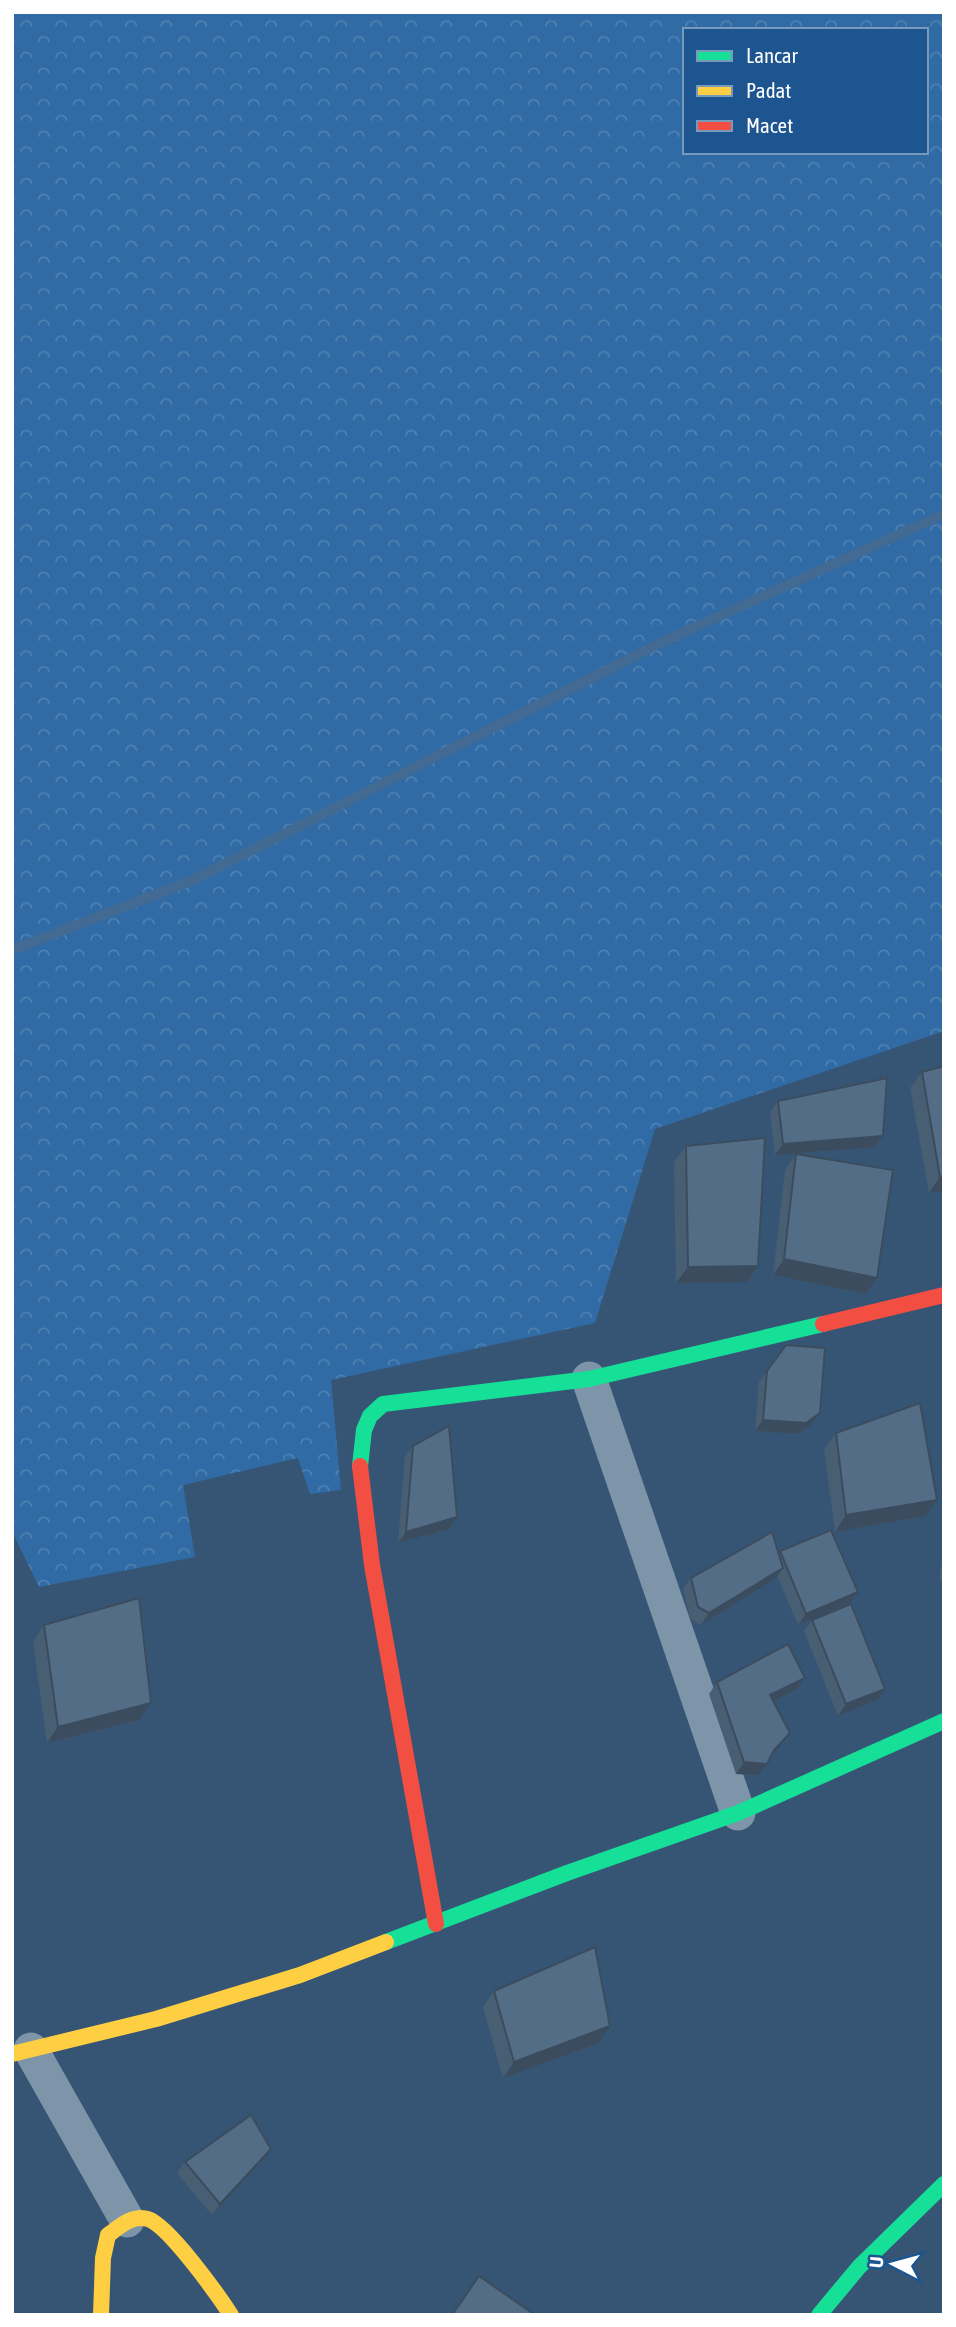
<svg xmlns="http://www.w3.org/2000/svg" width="956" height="2327" viewBox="0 0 956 2327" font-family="'Asap Condensed',sans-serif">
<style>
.forest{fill:url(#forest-crowns);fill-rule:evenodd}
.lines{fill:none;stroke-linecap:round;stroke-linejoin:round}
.stream{stroke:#436a93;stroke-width:10}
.street{stroke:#7e94a8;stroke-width:35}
.fast{stroke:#16e098;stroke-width:16}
.slow{stroke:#ffcf43;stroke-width:16}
.jam{stroke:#f24e42;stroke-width:16}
.wall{fill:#485e73}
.shaded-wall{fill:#3b4c5e}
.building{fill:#546d86;stroke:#3b4c5e;stroke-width:2}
</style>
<defs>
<pattern id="forest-crowns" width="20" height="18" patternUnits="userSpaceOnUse" patternTransform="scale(1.75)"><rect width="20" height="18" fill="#306ba5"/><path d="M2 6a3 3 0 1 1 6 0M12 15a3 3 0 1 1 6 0" fill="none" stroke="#4f81b2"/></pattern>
</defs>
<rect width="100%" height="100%" fill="#365575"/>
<path class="forest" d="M12 12H944V1031L655 1129 595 1323 331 1380 341 1490 310 1494 298 1458 183 1485 195 1557 39 1587 12 1531ZM685 30H926V152H685Z"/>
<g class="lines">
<polyline class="stream" points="12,950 193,880 660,643 944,514"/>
<g class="street">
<polyline points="589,1379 738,1813"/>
<polyline points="31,2050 127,2220"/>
</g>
<g class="fast">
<polyline points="360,1466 364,1430 370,1416 383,1404 589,1379 823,1324"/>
<polyline points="386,1942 567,1873 738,1813 944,1721"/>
<polyline points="819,2315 859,2267 944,2184"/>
</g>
<g class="slow">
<polyline points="12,2054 156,2019 300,1975 386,1942"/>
<path d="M101 2315 103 2258 108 2235C119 2227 133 2214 148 2219 169 2226 218 2295 231 2315"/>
</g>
<g class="jam">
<polyline points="823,1324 944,1295"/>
<polyline points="360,1466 372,1565 436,1924"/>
</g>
</g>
<g class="wall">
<polygon points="944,1066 944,1191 929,1193 910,1088 922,1072"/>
<polygon points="778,1101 883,1136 875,1147 775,1155 770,1112"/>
<polygon points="686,1146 758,1266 747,1282 676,1283 674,1162"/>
<polygon points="796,1154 877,1278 866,1294 773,1275 785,1170"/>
<polygon points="786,1345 820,1413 812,1424 798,1434 755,1431 759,1382"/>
<polygon points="836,1433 926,1516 835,1532 824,1449"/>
<polygon points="413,1446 449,1529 398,1543 405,1457"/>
<polygon points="944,1542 944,1582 939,1580"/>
<polygon points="780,1551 858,1592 850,1603 798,1625 777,1575 775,1579 701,1625 690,1619 683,1589 691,1578 778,1554"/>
<polygon points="812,1620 877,1700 838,1716 804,1631"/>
<polygon points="44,1625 139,1720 47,1743 33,1642"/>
<polygon points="717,1682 797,1689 773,1701 790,1733 782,1744 771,1756 759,1775 736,1774 709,1694"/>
<polygon points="494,1991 599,2043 503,2078 483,2007"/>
<polygon points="263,2160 212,2215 177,2173 185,2162"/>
</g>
<g class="shaded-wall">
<polygon points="883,1136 875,1147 775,1155 783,1144"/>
<polygon points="944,1176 944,1191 929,1193 940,1177"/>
<polygon points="784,1259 877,1278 866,1294 773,1275"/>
<polygon points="758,1266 747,1282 676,1283 688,1267"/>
<polygon points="820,1413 812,1424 798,1434 755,1431 763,1420"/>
<polygon points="937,1500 926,1516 835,1532 846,1515"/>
<polygon points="457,1517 449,1529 398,1543 406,1532"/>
<polygon points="783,1568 775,1579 701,1625 709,1613"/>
<polygon points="858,1592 850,1603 798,1625 806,1614"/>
<polygon points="805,1678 797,1689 762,1707 770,1695"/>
<polygon points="885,1689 877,1700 838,1716 846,1704"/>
<polygon points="151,1703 139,1720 47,1743 58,1727"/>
<polygon points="790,1733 782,1744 766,1761 774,1750"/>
<polygon points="744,1762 767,1764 759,1775 736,1774"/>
<polygon points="610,2026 599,2043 503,2078 514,2062"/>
<polygon points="271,2149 263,2160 212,2215 220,2204"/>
</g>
<g class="building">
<polygon points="944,1066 944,1176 940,1177 922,1072"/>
<polygon points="887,1078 883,1136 783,1144 778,1101"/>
<polygon points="765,1138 758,1266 688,1267 686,1146"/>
<polygon points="796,1154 893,1170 877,1278 784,1259"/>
<polygon points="786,1345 825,1348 820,1413 806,1423 763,1420 767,1371"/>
<polygon points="920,1403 937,1500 846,1515 836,1433"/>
<polygon points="449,1426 457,1517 406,1532 413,1446"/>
<polygon points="831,1530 858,1592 806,1614 780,1551"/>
<polygon points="772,1532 783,1568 709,1613 698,1607 691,1578"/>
<polygon points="139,1598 151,1703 58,1727 44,1625"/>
<polygon points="851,1604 885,1689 846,1704 812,1620"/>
<polygon points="788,1644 805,1678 770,1695 790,1733 774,1750 767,1764 744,1762 717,1682"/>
<polygon points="595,1947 610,2026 514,2062 494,1991"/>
<polygon points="251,2115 271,2149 220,2204 185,2162"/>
<polygon points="479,2276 535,2315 452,2315"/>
</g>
<rect width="956" height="2327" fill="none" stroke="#ffffff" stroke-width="28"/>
<rect x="683" y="28" width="245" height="126" fill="#1c558f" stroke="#7799bc" stroke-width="2"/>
<rect x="697" y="51" width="35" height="10" fill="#16e098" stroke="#7799bc" stroke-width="2"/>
<text x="746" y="63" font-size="21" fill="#ffffff">Lancar</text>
<rect x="697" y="86" width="35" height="10" fill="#ffcf43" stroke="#7799bc" stroke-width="2"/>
<text x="746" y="98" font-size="21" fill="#ffffff">Padat</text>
<rect x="697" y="121" width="35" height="10" fill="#f24e42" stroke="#7799bc" stroke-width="2"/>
<text x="746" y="133" font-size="21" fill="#ffffff">Macet</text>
<g transform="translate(893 2264) rotate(276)" stroke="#1c558f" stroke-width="5" paint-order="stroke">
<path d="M0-5L12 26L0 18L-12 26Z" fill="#ffffff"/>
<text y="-10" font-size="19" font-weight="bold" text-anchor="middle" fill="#ffffff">U</text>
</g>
</svg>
